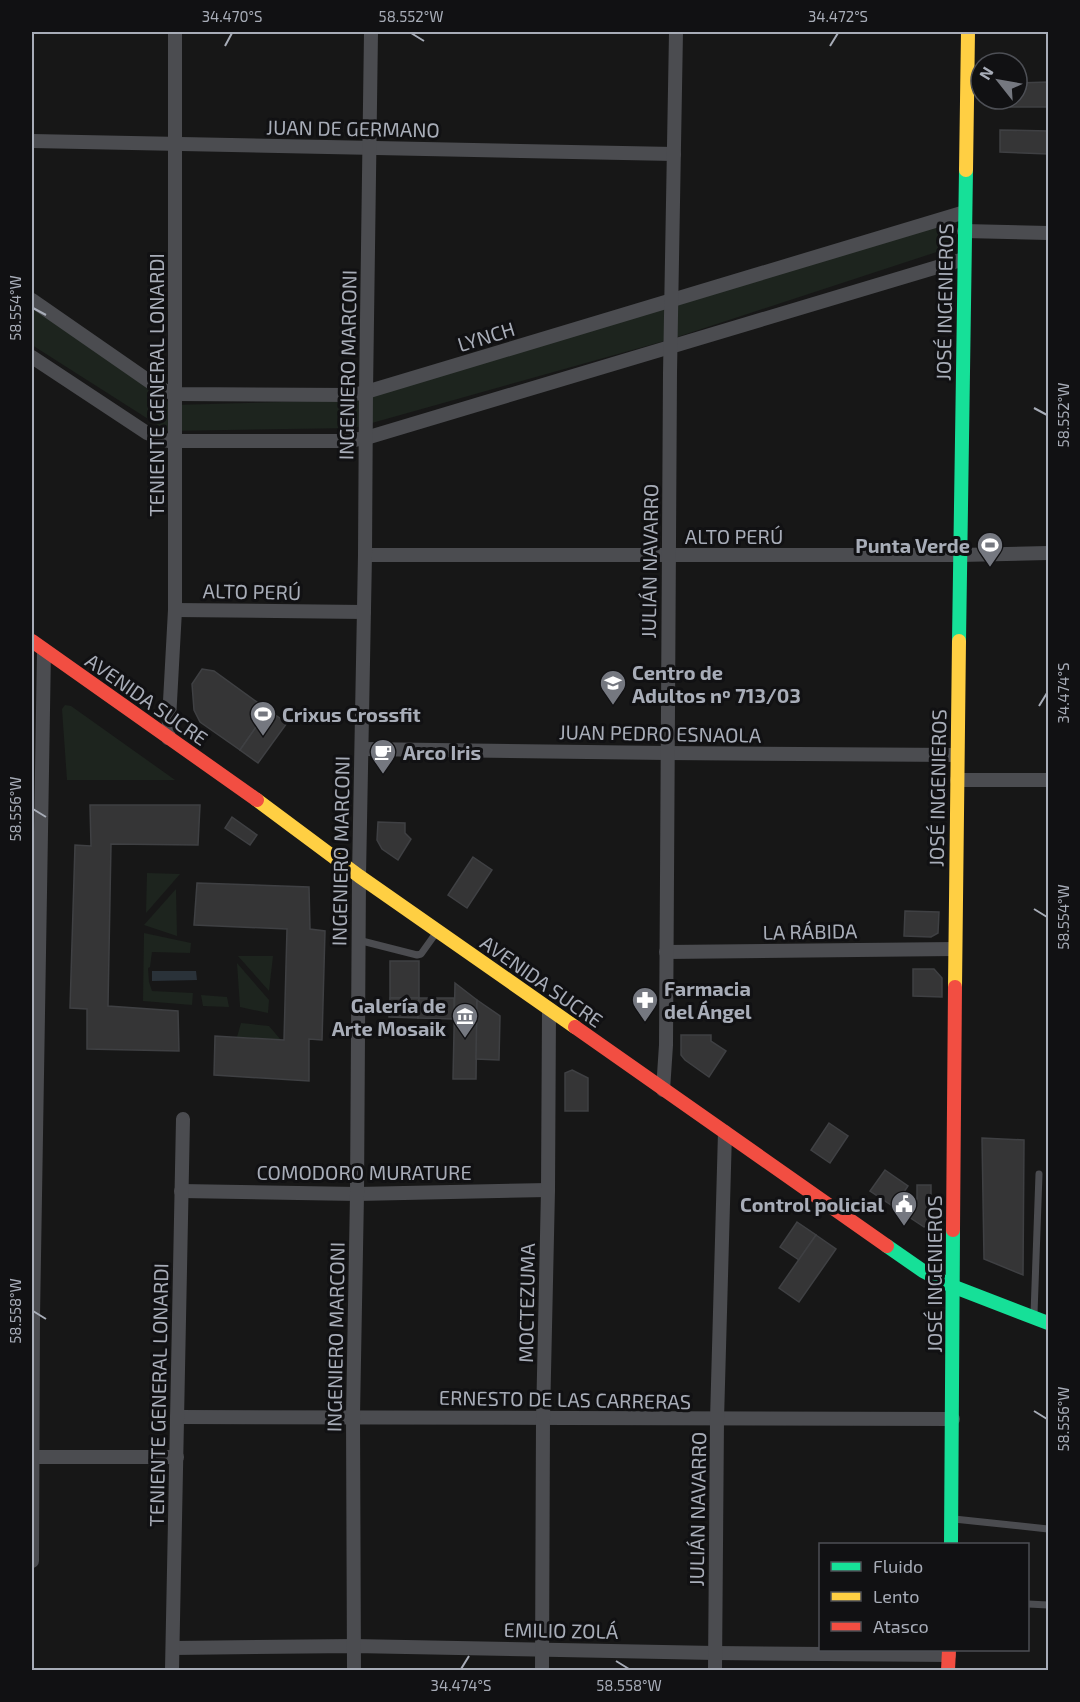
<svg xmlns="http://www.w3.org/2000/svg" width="1080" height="1702" viewBox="0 0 1080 1702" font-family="'Exo 2',sans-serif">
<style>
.green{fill:#1d241e}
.water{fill:#2a3239}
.building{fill:#353536;stroke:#3f4043;stroke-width:1.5}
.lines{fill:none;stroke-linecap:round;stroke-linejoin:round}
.lane{stroke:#4b4c50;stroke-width:7}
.street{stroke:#4b4c50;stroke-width:14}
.fast{stroke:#16e098;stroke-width:14}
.slow{stroke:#ffcf43;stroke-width:14}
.jam{stroke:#f24e42;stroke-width:14}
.ticks{fill:none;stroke:#a8adb8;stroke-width:2}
.labels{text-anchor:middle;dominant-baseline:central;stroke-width:6;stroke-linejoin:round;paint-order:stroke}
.street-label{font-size:20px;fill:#a8adb8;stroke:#111113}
.poi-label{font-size:20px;font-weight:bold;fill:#a8adb8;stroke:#111113;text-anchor:start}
.neatline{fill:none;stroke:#a8adb8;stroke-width:2}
.ticks-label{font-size:15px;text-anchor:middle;fill:#a8adb8}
</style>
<rect width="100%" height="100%" fill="#171717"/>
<g class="green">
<polygon points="957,220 955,246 668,340 354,428 167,431 32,345 32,307 173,405 356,400"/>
<polygon points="65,705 71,706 175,780 67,780 62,709"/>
<polygon points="147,873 180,874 146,913"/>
<polygon points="176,889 177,936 144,925"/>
<polygon points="144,933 191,943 190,953 152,952 150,967 148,968 149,982 152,991 193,993 192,1005 143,1001"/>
<polygon points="238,956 273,956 269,991"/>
<polygon points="237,963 269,1000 268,1013 240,1007"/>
<polygon points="201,995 227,997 229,1007 203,1006"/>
<polygon points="241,1023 269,1026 281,1040 237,1037"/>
</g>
<polygon class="water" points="152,971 196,971 197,980 152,981"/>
<g class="building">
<polygon points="1048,82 1048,107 1000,107 1000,99 1017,99 1017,83"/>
<polygon points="1000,130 1048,131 1048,154 1000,152"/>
<polygon points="202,669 214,671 268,710 240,750 200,722 194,710 192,684"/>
<polygon points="268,710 287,723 258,763 240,750"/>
<polygon points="90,805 200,805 198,845 111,844 108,1006 178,1011 179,1051 87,1049 87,1009 70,1008 75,845 91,846"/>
<polygon points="232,817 257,835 250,845 225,828"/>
<polygon points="378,822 405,823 405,833 411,839 398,860 382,849 377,840"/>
<polygon points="473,857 492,870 467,908 448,895"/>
<polygon points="197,883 309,887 310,929 325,931 322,1040 309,1039 309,1081 214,1075 215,1036 284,1040 287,929 194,925"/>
<polygon points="905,911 939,912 938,933 931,937 904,936"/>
<rect x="390" y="961" width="29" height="37"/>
<polygon points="913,969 934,969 942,978 942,997 913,996"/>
<polygon points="455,983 477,1000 476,1079 453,1079"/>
<polygon points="390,998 419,998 418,1018 389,1017"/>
<polygon points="419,998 454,998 454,1019 418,1018"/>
<polygon points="477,1000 500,1016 499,1060 476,1059"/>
<polygon points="681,1035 711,1035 711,1041 726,1051 709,1077 685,1060 681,1055"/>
<polygon points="572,1070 588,1078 588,1111 565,1111 565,1073"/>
<polygon points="829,1123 848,1136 830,1163 811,1150"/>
<polygon points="982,1138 1024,1140 1023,1275 984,1259"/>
<polygon points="885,1170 908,1186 894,1207 870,1191"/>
<polygon points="917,1185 931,1185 931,1224 924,1227 894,1207 904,1193 915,1200 917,1199"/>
<polygon points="797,1222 816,1235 799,1260 780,1247"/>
<polygon points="816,1235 836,1249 799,1302 779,1288"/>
</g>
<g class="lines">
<g class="lane">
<polyline points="358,940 417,955 421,954 436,933"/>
<polyline points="1034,1314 1039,1174"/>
<polyline points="954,1519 1048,1529"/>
<polyline points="1028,1604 1048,1605"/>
</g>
<g class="street">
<polyline points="32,141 674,154"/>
<polyline points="964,231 1048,233"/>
<polyline points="32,300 156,386 166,391 176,394 351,395 366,392 965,212"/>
<polyline points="32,357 147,433 168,441 347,441 366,438 964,259"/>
<polyline points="365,555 960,555 1048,553"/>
<polyline points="175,610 364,612"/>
<polyline points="168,738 175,610 175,32"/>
<polyline points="362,749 667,753 957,755"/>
<polyline points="957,780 1048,780"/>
<polyline points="666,952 955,949"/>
<polyline points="663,1090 666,1045 670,373 676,32"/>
<polyline points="181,1191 357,1194 548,1190"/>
<path d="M177 1417C436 1416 694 1420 953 1419"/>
<polyline points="32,1457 177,1457"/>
<polyline points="32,1561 33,1317 44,650"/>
<polyline points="173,1648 354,1646 715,1653 949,1655"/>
<polyline points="172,1670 183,1119"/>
<polyline points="354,1670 353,1416 357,1194 359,876 365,555 366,392 371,32"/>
<polyline points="542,1670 543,1419 548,1190 549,1009"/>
<polyline points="715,1670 717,1420 725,1132"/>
</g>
<g class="fast">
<polyline points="959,641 966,170"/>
<polyline points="887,1246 923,1271 952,1286 1048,1323"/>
<polyline points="951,1544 953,1230"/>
</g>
<g class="slow">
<polyline points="966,170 968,32"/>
<polyline points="257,800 359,876 575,1027"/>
<polyline points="955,987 959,641"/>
</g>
<g class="jam">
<polyline points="32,641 257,800"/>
<polyline points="575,1027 887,1246"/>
<polyline points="953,1230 955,987"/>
<polyline points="948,1670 949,1650"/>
</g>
</g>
<path class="ticks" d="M411 33 424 41M225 46 232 33M830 46 838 33M33 308 46 315M1034 408 1047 415M1039 706 1047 693M33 809 46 817M1034 909 1047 917M33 1311 46 1319M1034 1411 1047 1419M616 1661 629 1669M461 1669 469 1656"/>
<defs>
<g id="stadium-pin" transform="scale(1.35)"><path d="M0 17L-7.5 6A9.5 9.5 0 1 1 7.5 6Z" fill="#757880" stroke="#111113"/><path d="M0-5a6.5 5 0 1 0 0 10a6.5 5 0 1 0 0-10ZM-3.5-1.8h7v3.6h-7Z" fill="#fff"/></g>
<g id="school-pin" transform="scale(1.35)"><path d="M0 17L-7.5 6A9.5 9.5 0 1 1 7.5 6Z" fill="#757880" stroke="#111113"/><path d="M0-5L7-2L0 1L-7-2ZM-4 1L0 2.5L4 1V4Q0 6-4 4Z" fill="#fff"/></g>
<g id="cafe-pin" transform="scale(1.35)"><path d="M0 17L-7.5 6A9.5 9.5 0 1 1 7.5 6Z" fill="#757880" stroke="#111113"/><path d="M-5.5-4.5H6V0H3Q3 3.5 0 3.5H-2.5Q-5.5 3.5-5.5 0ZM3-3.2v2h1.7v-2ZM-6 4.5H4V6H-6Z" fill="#fff"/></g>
<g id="pharmacy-pin" transform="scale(1.35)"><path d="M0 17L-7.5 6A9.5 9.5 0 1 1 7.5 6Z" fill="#757880" stroke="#111113"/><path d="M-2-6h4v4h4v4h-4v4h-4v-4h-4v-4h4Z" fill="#fff"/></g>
<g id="museum-pin" transform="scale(1.35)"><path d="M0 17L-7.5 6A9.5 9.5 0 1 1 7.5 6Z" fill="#757880" stroke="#111113"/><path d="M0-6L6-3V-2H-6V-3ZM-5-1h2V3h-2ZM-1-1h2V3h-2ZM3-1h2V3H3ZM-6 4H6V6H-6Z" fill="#fff"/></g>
<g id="civic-pin" transform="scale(1.35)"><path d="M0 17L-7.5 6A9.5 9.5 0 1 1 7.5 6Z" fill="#757880" stroke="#111113"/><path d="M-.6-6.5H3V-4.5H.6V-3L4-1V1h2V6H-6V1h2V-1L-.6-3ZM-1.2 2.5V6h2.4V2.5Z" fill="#fff"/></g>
</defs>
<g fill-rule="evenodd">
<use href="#stadium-pin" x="990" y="545"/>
<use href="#school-pin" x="613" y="683"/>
<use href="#stadium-pin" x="263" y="714"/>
<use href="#cafe-pin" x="383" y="752"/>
<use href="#pharmacy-pin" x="645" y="1000"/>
<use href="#museum-pin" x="465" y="1016"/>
<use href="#civic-pin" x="904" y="1204"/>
</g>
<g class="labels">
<g class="street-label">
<text transform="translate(353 128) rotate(1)">JUAN DE GERMANO</text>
<text transform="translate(944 302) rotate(-89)">JOSÉ INGENIEROS</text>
<text transform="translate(486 336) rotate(-17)">LYNCH</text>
<text transform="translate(347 365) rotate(-89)">INGENIERO MARCONI</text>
<text transform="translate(156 385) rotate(-90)">TENIENTE GENERAL LONARDI</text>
<text x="734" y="536">ALTO PERÚ</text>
<text transform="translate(649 561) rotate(-89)">JULIÁN NAVARRO</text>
<text transform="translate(252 591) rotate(1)">ALTO PERÚ</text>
<text transform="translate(147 699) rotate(35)">AVENIDA SUCRE</text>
<text transform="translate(660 733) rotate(1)">JUAN PEDRO ESNAOLA</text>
<text transform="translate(937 788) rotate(-89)">JOSÉ INGENIEROS</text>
<text transform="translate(340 851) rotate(-89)">INGENIERO MARCONI</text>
<text transform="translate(810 931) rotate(-1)">LA RÁBIDA</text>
<text transform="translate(542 981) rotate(35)">AVENIDA SUCRE</text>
<text x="364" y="1172">COMODORO MURATURE</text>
<text transform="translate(934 1274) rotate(-90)">JOSÉ INGENIEROS</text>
<text transform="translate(526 1303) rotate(-89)">MOCTEZUMA</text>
<text transform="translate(335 1337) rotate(-89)">INGENIERO MARCONI</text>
<text transform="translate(158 1395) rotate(-89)">TENIENTE GENERAL LONARDI</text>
<text transform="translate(565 1399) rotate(1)">ERNESTO DE LAS CARRERAS</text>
<text transform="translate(697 1509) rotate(-89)">JULIÁN NAVARRO</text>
<text transform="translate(561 1630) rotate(1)">EMILIO ZOLÁ</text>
</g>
<g class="poi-label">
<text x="970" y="545" text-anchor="end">Punta Verde</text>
<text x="632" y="672">Centro de<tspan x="632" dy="23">Adultos nº 713/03</tspan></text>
<text x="282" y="714">Crixus Crossfit</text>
<text x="403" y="752">Arco Iris</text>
<text x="664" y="988">Farmacia<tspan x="664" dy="23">del Ángel</tspan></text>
<text x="446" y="1005" text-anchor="end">Galería de<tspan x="446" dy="23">Arte Mosaik</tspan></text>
<text x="884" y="1204" text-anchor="end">Control policial</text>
</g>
</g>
<rect width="1080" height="1702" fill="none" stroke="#111113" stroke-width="66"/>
<rect x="819" y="1543" width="210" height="108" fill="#111113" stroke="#4d4f55" stroke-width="1.5"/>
<rect x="831" y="1562" width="30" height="9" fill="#16e098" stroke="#4d4f55" stroke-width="1.5"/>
<text x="873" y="1573" font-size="18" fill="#a8adb8">Fluido</text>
<rect x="831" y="1592" width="30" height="9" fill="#ffcf43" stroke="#4d4f55" stroke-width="1.5"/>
<text x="873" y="1603" font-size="18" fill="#a8adb8">Lento</text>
<rect x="831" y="1622" width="30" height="9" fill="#f24e42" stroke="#4d4f55" stroke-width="1.5"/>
<text x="873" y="1633" font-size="18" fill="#a8adb8">Atasco</text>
<g transform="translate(999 81) rotate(301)"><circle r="28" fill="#111113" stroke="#4d4f55" stroke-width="1.5"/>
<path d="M0-4.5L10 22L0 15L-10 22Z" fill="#757880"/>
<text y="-9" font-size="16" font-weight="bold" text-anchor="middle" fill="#a8adb8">N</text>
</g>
<rect x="33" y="33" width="1014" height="1636" class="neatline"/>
<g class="ticks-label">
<text x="232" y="22">34.470°S</text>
<text x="411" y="22">58.552°W</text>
<text x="838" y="22">34.472°S</text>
<text transform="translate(16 308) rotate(-90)" y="5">58.554°W</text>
<text transform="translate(1064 415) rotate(-90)" y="5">58.552°W</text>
<text transform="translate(1064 693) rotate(-90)" y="5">34.474°S</text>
<text transform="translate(16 809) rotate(-90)" y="5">58.556°W</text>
<text transform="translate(1064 917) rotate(-90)" y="5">58.554°W</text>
<text transform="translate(16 1311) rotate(-90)" y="5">58.558°W</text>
<text transform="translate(1064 1419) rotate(-90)" y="5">58.556°W</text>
<text x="461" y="1691">34.474°S</text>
<text x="629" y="1691">58.558°W</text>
</g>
</svg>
